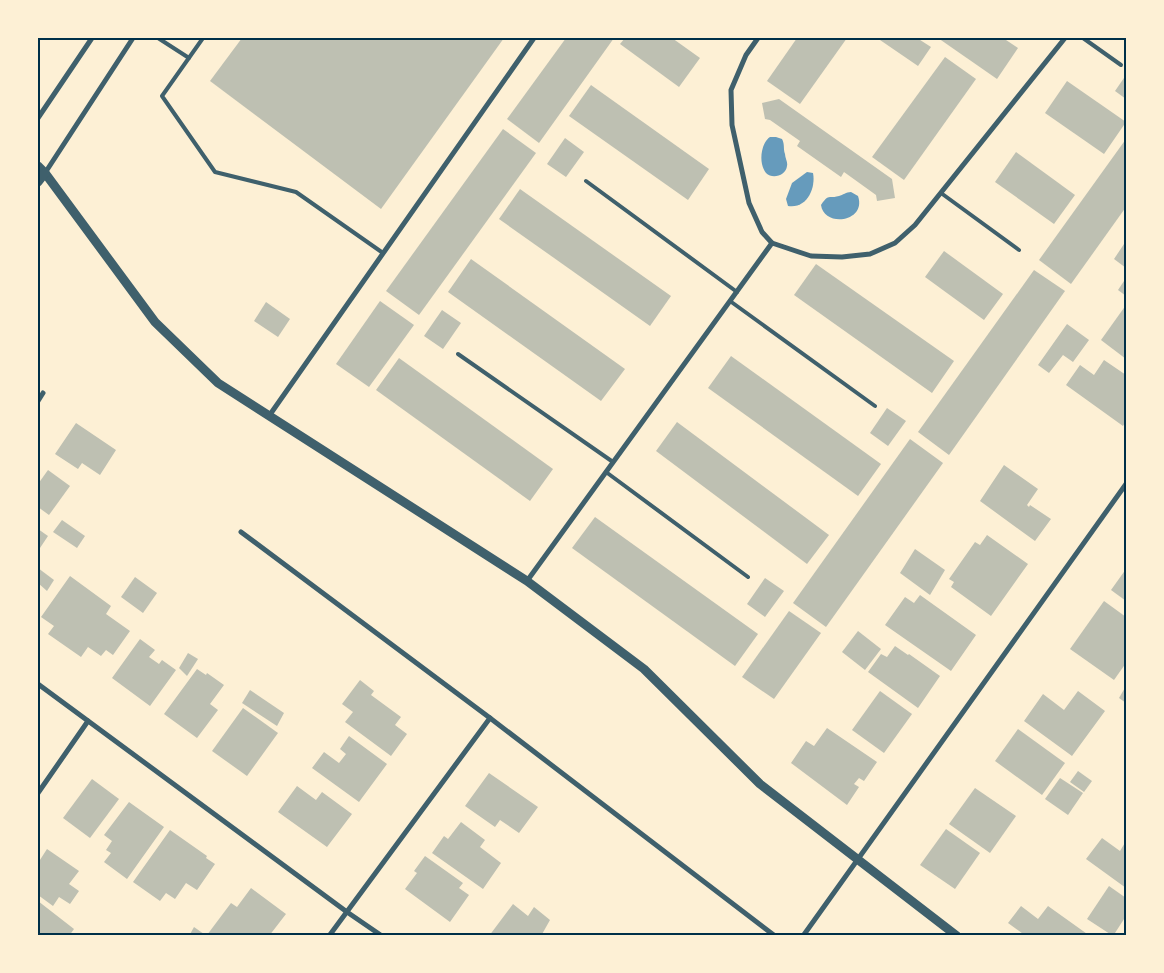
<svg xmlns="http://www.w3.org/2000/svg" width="1164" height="973" viewBox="0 0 1164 973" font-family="Roboto,sans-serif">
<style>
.water{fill:#669bbc}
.building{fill:#bec0b2}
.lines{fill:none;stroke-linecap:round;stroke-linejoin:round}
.service{stroke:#3f606c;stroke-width:4}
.minor{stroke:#3f606c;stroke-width:5}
.tertiary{stroke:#3f606c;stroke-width:9}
.neatline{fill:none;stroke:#003049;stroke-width:2}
</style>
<rect width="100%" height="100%" fill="#fdf0d5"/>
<g class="water">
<path d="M770 137H776L782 139C785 145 783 148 785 154 785 158 788 162 787 166 786 175 773 180 766 173 758 163 761 143 770 137Z"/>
<path d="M807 172 813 173C816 188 807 209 788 206L786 199 792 183Z"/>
<path d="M851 192 858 196C867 222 824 228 821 205 829 193 828 199 839 196 843 195 846 192 851 192Z"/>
</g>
<g class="building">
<polygon points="242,38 504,38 381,209 210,81"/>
<polygon points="566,38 614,38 539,143 507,119"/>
<polygon points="625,38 672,38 700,58 679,87 620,44"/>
<polygon points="797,38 847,38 800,104 767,81"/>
<polygon points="881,38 917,38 931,47 918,66 880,40"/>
<polygon points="938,38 1003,38 1018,48 997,79"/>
<polygon points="945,57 976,79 904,180 872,157"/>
<polygon points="1126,75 1126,99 1115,91"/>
<polygon points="1067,81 1126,122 1104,154 1045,113"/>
<polygon points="591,85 709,169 688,200 569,116"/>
<polygon points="779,99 892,179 895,198 877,201 876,195 844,172 841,177 797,146 800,141 770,120 765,119 762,103"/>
<polygon points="503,129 536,153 419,315 386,291"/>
<polygon points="565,138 584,152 566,177 547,164"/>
<polygon points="1126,139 1126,207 1071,284 1039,260"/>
<polygon points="1016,152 1075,195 1054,224 995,182"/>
<polygon points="520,189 671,296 650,326 499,219"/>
<polygon points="1126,241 1126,268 1114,259"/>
<polygon points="944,251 1003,294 984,320 925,277"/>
<polygon points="471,259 625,369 601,401 448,292"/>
<polygon points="816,264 954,361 932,393 794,295"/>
<polygon points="1034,270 1065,291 949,455 918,432"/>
<polygon points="1126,278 1126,296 1118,290"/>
<polygon points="380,301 414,325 369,387 336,364"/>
<polygon points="266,302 290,319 278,337 254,321"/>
<polygon points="1126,305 1126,359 1101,340"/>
<polygon points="442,310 461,323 443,349 424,336"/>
<polygon points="1067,324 1089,340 1073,362 1063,355 1049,373 1038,365"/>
<polygon points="731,356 881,464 858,496 708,388"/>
<polygon points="399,358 553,469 530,501 376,390"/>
<polygon points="1104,360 1126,375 1126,421 1123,426 1066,385 1080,365 1094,375"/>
<polygon points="887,408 906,421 888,446 870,433"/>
<polygon points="677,422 829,535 807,564 656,451"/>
<polygon points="76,423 116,450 100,475 82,463 78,469 55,454"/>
<polygon points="910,439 943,463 826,627 793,603"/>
<polygon points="1004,465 1038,489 1027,505 1029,507 1030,505 1051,519 1035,541 980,501"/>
<polygon points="48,470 70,486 49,515 38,507 38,484"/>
<polygon points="595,517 758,634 735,666 572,548"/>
<polygon points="62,520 85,536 77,548 53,532"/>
<polygon points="38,529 48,536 38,551"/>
<polygon points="987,535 1028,564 991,616 951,587 954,582 949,579 975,542 980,545"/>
<polygon points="915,549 945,570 930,595 900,573"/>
<polygon points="38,568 54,580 47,591 38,583"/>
<polygon points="1126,569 1126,601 1111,590"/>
<polygon points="70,576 111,606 106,614 130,631 113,655 106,650 101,656 88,647 81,657 48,634 54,626 41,617"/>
<polygon points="135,577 157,593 143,613 121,597"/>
<polygon points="765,578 784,591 765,617 747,604"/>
<polygon points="920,595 976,635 951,671 885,625 905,597 914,603"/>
<polygon points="1104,601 1126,617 1126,663 1114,680 1070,649"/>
<polygon points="789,611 821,633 774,699 742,677"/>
<polygon points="858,631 881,649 865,670 842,652"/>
<polygon points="140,639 155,650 149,657 159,664 162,660 176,670 150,706 112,678"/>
<polygon points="895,646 908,655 909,654 940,676 918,708 868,672 881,654 887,657"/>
<polygon points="188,653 198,659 187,676 179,668"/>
<polygon points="197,669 206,675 207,673 224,685 210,704 218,710 197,738 164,714"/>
<polygon points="360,680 374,691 371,695 401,717 395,725 407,734 391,756 345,722 353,712 342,704"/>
<polygon points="1126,686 1126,703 1119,698"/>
<polygon points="250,690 284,713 277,726 242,703"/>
<polygon points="880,691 912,714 884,753 852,730"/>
<polygon points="1078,691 1105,711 1072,756 1024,721 1043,694 1064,710"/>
<polygon points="243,708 278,733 247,776 212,751"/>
<polygon points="827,728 877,762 864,781 859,778 854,784 859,787 847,805 791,763 806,741 814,746"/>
<polygon points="1018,729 1065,763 1042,795 995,761"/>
<polygon points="349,736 387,764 359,802 312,768 324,752 339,763 346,754 340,749"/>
<polygon points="1078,771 1092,781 1084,792 1070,782"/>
<polygon points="489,773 538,807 519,833 500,820 495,827 465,806"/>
<polygon points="1060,778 1083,793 1068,815 1045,799"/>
<polygon points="92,779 119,799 90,838 63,818"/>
<polygon points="297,786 316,800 322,792 352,814 327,847 278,812"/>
<polygon points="975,788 1016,816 990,853 949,824"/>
<polygon points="129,802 164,827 127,879 104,862 111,853 106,850 112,841 104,835"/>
<polygon points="461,822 485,840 480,847 501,863 483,889 432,853 444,836 448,839"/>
<polygon points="946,829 980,853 955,889 920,865"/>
<polygon points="170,830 207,856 206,858 215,864 197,890 186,883 175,899 166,893 160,901 133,882"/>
<polygon points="1102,838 1120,851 1126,841 1126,888 1086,859"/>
<polygon points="47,849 79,871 69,884 79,891 70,904 59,897 53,906 38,895 38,888 40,884 38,882 38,863"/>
<polygon points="425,856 463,883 459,888 469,895 450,922 405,889 417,873 414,871"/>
<polygon points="1109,886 1126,898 1126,916 1113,936 1087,919"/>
<polygon points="251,888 286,914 269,936 207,935 231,903 237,907"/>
<polygon points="38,901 74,929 69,936 38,936"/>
<polygon points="513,904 528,916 534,907 550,920 541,936 489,936"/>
<polygon points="1021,906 1038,919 1048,906 1090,936 1026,936 1008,923"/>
<polygon points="194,927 204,934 204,936 189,936"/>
</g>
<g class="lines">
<g class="service">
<polyline points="158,38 189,58"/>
<polyline points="203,38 162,96 215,172 296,192 383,253"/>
<polyline points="1083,38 1121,65"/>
<polyline points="586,181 737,292"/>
<polyline points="941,193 1019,250"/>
<polyline points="730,301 875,406"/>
<polyline points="458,354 613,462"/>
<polyline points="606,472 748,577"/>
</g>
<g class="minor">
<polyline points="758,38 746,55 731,90 732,125 749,203 762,232 772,243 811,256 842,257 870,254 895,243 915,225 1065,38"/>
<polyline points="38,118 92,38"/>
<polyline points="45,173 133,38"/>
<polyline points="38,401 43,393"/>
<polyline points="269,416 534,38"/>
<polyline points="241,532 490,718 775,936"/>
<polyline points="527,581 772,243"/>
<polyline points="38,684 347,912 382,936"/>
<polyline points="38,793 88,721"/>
<polyline points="329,936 490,718"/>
<polyline points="803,936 1126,484"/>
</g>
<g class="tertiary">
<polyline points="38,166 45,173 155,322 218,383 527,581 644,669 760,784 957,936"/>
<polyline points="38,182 45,173"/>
</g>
</g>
<rect width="1164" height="973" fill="none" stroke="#fdf0d5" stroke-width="78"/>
<rect x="39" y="39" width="1086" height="895" class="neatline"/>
</svg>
